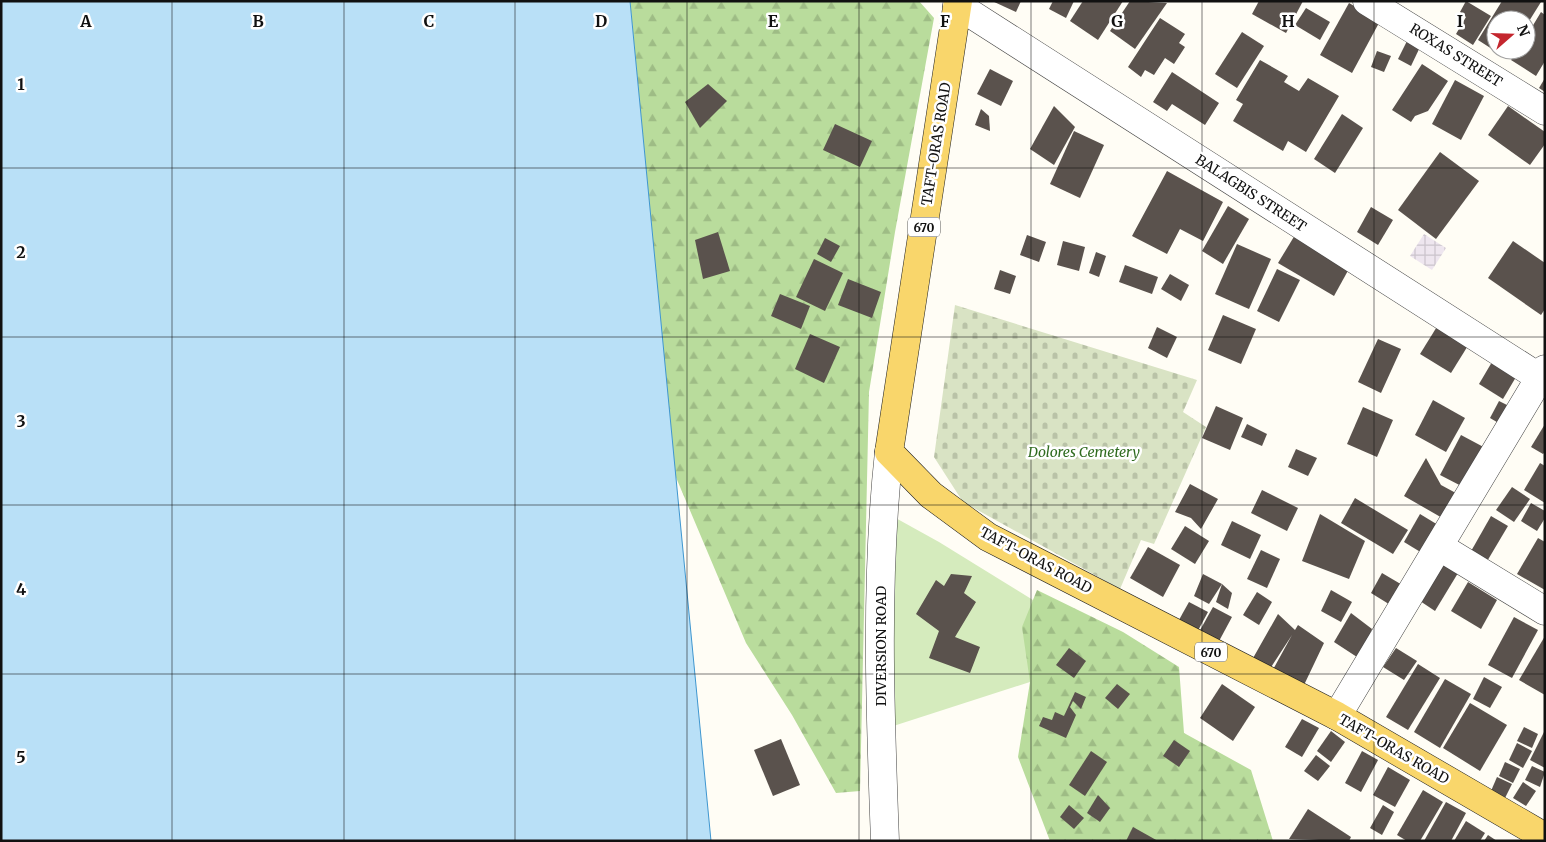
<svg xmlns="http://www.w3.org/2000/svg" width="1546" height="842" viewBox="0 0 1546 842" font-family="Merriweather,serif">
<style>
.industrial{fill:url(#industrial-grid)}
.grass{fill:#d5ebbd}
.forest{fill:url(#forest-firs)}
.cemetery{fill:url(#cemetery-stones)}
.water{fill:#b9e0f7;stroke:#3f96cf}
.building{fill:#5a524d}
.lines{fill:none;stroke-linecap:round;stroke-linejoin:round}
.street-casing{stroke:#444;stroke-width:29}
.primary-casing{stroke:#222;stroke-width:29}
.street{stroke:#fff;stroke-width:28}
.primary{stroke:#f9d66b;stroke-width:28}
.grid{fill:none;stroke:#111;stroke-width:1;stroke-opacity:0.55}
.labels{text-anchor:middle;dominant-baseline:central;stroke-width:5;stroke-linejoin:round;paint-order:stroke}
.shield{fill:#fff;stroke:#585858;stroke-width:1}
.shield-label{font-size:12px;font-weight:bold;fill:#111}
.street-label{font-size:14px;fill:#111;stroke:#fff}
.park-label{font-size:14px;font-style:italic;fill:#2f6b1f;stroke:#fff}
.grid-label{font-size:16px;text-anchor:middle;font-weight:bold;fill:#111;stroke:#fff;stroke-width:5;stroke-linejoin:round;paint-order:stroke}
</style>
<defs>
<pattern id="industrial-grid" width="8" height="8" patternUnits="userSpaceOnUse" patternTransform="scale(1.25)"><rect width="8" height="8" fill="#eee6ef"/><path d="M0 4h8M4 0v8" fill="none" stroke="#cbc4cc"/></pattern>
<pattern id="forest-firs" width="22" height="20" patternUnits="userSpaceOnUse" patternTransform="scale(1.25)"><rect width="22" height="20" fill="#b9dc9c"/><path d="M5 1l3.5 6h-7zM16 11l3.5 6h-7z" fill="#9ebc85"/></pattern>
<pattern id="cemetery-stones" width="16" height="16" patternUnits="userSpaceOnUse" patternTransform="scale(1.25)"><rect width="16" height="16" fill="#d9e3c4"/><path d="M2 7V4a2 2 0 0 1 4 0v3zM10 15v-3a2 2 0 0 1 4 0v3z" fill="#b9c2a7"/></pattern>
</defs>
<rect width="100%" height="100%" fill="#fffdf5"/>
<polygon class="industrial" points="1424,234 1446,248 1432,270 1410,256"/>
<polygon class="grass" points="883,511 939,542 1033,600 1030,682 881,730"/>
<g class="forest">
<polygon points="630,1 919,1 934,18 895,232 869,392 860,791 836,793 792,715 746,643 675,475"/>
<polygon points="1037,590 1123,632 1179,667 1184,733 1251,770 1273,841 1050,841 1018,757 1030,682 1022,627"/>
</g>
<polygon class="cemetery" points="955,305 1197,380 1183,412 1206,427 1154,544 1141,540 1120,589 963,502 934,457"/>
<polygon class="water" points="1,1 630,1 711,841 1,841"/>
<g class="building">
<polygon points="992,1 1021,1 1016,12"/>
<polygon points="1053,1 1074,1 1066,18 1049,9"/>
<polygon points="1083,1 1123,1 1098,40 1070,21"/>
<polygon points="1130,1 1167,3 1135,49 1110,31"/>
<polygon points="1259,1 1303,1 1286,33 1252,14"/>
<polygon points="1466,1 1491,16 1473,45 1456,34 1466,17 1460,12"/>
<polygon points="1502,1 1541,2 1526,26 1526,20 1496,20 1496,50 1511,50 1506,58 1478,40"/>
<polygon points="1349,3 1380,21 1352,73 1320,55"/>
<polygon points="1306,8 1330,22 1320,40 1295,25"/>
<polygon points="1541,12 1545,15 1545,61 1536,76 1511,60 1518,50 1526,50 1526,37"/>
<polygon points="1160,18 1185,34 1179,43 1185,47 1174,64 1165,58 1154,75 1145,70 1141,77 1128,67"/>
<polygon points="1242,32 1264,46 1237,88 1215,74"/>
<polygon points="1408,39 1421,45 1411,66 1398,59"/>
<polygon points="1377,51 1391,56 1384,72 1371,67"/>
<polygon points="1260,60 1288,76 1284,82 1299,91 1308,78 1339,96 1306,152 1288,141 1283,151 1233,121 1243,104 1236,100"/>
<polygon points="1422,64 1448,81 1428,111 1415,116 1411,122 1392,110"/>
<polygon points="990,69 1013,81 1001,106 977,94"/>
<polygon points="1172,72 1219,103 1205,125 1172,104 1167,111 1153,102"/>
<polygon points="1545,78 1545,92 1539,88"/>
<polygon points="1455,80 1484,96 1461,140 1432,124"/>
<polygon points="708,84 727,101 700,128 685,102"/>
<polygon points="1054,106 1075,127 1054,165 1030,149"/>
<polygon points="1508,106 1545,132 1545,144 1530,165 1488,135"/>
<polygon points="981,109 989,116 990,131 975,125"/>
<polygon points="1342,114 1363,128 1335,173 1314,159"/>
<polygon points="835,124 872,141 860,167 823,150"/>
<polygon points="1074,131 1104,145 1080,198 1050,184"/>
<polygon points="1440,152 1479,181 1436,239 1398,210"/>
<polygon points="1167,171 1223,202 1203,241 1180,229 1167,254 1132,236"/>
<polygon points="1228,206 1249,219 1223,264 1202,251"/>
<polygon points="1371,207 1393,220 1378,245 1357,232"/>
<polygon points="718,232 730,271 703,279 695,240"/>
<polygon points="1027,235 1046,242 1039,262 1020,255"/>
<polygon points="1295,235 1350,267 1334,296 1278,263"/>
<polygon points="825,238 840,246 831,262 817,254"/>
<polygon points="1063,241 1085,247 1079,271 1057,265"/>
<polygon points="1513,241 1545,263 1545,309 1541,315 1488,278"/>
<polygon points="1237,244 1271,259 1249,309 1215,294"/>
<polygon points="1096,252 1106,256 1099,277 1089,273"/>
<polygon points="814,259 843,273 825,311 796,297"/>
<polygon points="1125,265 1158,277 1152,294 1119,282"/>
<polygon points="1277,269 1300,280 1279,322 1257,311"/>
<polygon points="1000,270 1016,276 1010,294 994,289"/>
<polygon points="1170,274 1189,285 1181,301 1161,289"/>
<polygon points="848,279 881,292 872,318 838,305"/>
<polygon points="780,294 810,306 801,329 771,316"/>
<polygon points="1223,315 1256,329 1241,364 1208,350"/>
<polygon points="1438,325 1469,344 1451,373 1420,354"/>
<polygon points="1157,327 1177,337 1167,358 1148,348"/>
<polygon points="810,334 840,347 824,383 795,369"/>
<polygon points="1378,339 1401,349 1381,393 1358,382"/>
<polygon points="1492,362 1516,377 1503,399 1479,384"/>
<polygon points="1433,400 1465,418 1446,452 1415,435"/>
<polygon points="1499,401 1517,410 1507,428 1490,418"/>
<polygon points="1216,406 1243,418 1230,450 1202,438"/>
<polygon points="1363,407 1393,420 1377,457 1347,444"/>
<polygon points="1247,424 1267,434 1262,446 1241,437"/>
<polygon points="1545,424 1545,452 1543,454 1531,447"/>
<polygon points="1461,435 1491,451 1471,491 1440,475"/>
<polygon points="1296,449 1317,458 1308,476 1288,467"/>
<polygon points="1426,458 1441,485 1465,498 1451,523 1404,496"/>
<polygon points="1540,463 1545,466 1545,503 1524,490"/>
<polygon points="1190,484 1218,499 1201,529 1191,518 1175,512"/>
<polygon points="1512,487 1530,499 1514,522 1496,510"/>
<polygon points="1262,490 1298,508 1287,531 1251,513"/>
<polygon points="1355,498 1408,530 1393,554 1341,523"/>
<polygon points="1531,503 1545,511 1545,518 1537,531 1521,521"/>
<polygon points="1320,514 1365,541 1349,579 1302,561"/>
<polygon points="1420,514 1443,528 1427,556 1404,542"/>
<polygon points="1491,516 1508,526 1486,563 1470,553"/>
<polygon points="1232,521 1261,535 1250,559 1221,545"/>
<polygon points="1185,526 1209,541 1195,564 1171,549"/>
<polygon points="1538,538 1545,542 1545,590 1517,574"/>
<polygon points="1148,547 1180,565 1163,597 1130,578"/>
<polygon points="1261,550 1280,559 1267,588 1247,579"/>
<polygon points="1437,560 1458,573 1435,611 1414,597"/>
<polygon points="1382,573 1404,586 1392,606 1371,593"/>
<polygon points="951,574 972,576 964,593 976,602 955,637 980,647 970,673 929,658 939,631 916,614 936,580 944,586"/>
<polygon points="1203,574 1222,584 1209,604 1194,596"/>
<polygon points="1468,582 1497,600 1481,629 1451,611"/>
<polygon points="1222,584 1232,593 1228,609 1216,602"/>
<polygon points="1331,590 1352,602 1341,622 1321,611"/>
<polygon points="1257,592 1272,602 1259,625 1243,615"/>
<polygon points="1189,602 1208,612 1194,638 1175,627"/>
<polygon points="1213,607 1232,617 1218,643 1199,632"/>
<polygon points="1351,613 1372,629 1360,659 1334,642"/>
<polygon points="1278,614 1295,630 1298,625 1324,643 1304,685 1270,675 1292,635 1266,675 1248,667"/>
<polygon points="1514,617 1538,630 1512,678 1488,665"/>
<polygon points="1545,636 1545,695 1519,680"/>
<polygon points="1069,648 1086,661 1074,678 1056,665"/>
<polygon points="1396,648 1417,661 1404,680 1383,667"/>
<polygon points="1418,664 1440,678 1408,730 1386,717"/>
<polygon points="1484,677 1502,687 1490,708 1473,699"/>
<polygon points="1445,679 1471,694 1440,748 1414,732"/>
<polygon points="1117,684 1130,694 1118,709 1105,698"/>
<polygon points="1222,684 1255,707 1233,741 1200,718"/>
<polygon points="1075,692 1086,697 1081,709 1073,701 1070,707 1076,715 1066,738 1039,726 1043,717 1052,720 1055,712 1064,716"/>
<polygon points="1470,703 1507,725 1480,771 1443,748"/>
<polygon points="1302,719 1319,728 1302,757 1285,747"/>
<polygon points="1524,727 1538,734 1532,748 1517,741"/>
<polygon points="1545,730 1545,768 1530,760"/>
<polygon points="1331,731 1345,742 1331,762 1317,751"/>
<polygon points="781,739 800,785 773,796 754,750"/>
<polygon points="1174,740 1190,751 1179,767 1163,756"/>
<polygon points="1517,743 1532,751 1523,768 1509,760"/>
<polygon points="1091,751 1107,762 1085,796 1069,785"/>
<polygon points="1362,751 1378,760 1361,792 1345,783"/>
<polygon points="1316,755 1330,766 1318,781 1304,771"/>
<polygon points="1505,762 1520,769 1513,783 1499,776"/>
<polygon points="1532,766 1545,772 1540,787 1525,780"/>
<polygon points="1388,767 1410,780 1395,807 1373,795"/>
<polygon points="1497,777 1512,784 1505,798 1491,791"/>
<polygon points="1523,782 1536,791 1526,806 1513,798"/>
<polygon points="1423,790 1443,802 1420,841 1407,841 1397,835"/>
<polygon points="1098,795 1110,808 1100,822 1087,813"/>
<polygon points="1446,802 1466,813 1451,841 1424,841"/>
<polygon points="1069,805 1084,818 1074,829 1060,817"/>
<polygon points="1383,805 1394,812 1382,835 1370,828"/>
<polygon points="1308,809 1351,837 1349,841 1289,839"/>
<polygon points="1466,821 1485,833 1480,841 1454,841"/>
<polygon points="1133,827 1158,841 1126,841"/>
<polygon points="1488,835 1497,841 1484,841"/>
</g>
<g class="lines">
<g class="street-casing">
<g id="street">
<polyline points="1367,1 1545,111"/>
<polyline points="957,5 1545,381"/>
<polyline points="1440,547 1545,611"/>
<polyline points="1337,716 1545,369"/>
<path d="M885 841C880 711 875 581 889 452"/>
</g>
</g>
<g class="primary-casing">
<polyline id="primary" points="958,1 889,452 931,495 988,537 1337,716 1545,837"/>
</g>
<use href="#street" class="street"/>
<use href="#primary" class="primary"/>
</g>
<path class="grid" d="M172 1V841M344 1V841M515 1V841M687 1V841M859 1V841M1031 1V841M1202 1V841M1374 1V841M1 168H1545M1 337H1545M1 505H1545M1 674H1545"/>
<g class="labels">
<g class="shield">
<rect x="908" y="217.5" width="32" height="19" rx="4"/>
<rect x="1195" y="642.5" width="32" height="19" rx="4"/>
</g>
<g class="shield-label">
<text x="924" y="227">670</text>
<text x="1211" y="652">670</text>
</g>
<g class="street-label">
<text transform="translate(1456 55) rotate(32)">ROXAS STREET</text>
<text transform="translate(936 144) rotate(-81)">TAFT-ORAS ROAD</text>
<text transform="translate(1251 193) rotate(33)">BALAGBIS STREET</text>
<text transform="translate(1036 560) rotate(28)">TAFT-ORAS ROAD</text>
<text transform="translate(881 646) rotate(-90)">DIVERSION ROAD</text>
<text transform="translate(1394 749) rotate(30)">TAFT-ORAS ROAD</text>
</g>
<g class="park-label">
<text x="1084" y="452">Dolores Cemetery</text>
</g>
</g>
<g class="grid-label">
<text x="86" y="27">A</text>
<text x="258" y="27">B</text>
<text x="429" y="27">C</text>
<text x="601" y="27">D</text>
<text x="773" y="27">E</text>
<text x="945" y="27">F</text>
<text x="1117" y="27">G</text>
<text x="1288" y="27">H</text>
<text x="1460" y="27">I</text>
<text x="21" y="90">1</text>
<text x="21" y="258">2</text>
<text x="21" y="427">3</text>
<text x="21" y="595">4</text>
<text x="21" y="763">5</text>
</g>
<rect width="1546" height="842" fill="none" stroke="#111111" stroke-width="5"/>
<g transform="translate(1511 35) rotate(70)"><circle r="24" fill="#ffffff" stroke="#a0a0a0"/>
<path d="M0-4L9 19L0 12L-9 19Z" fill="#c4262e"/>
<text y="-8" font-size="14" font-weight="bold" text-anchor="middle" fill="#111111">N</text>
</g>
</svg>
